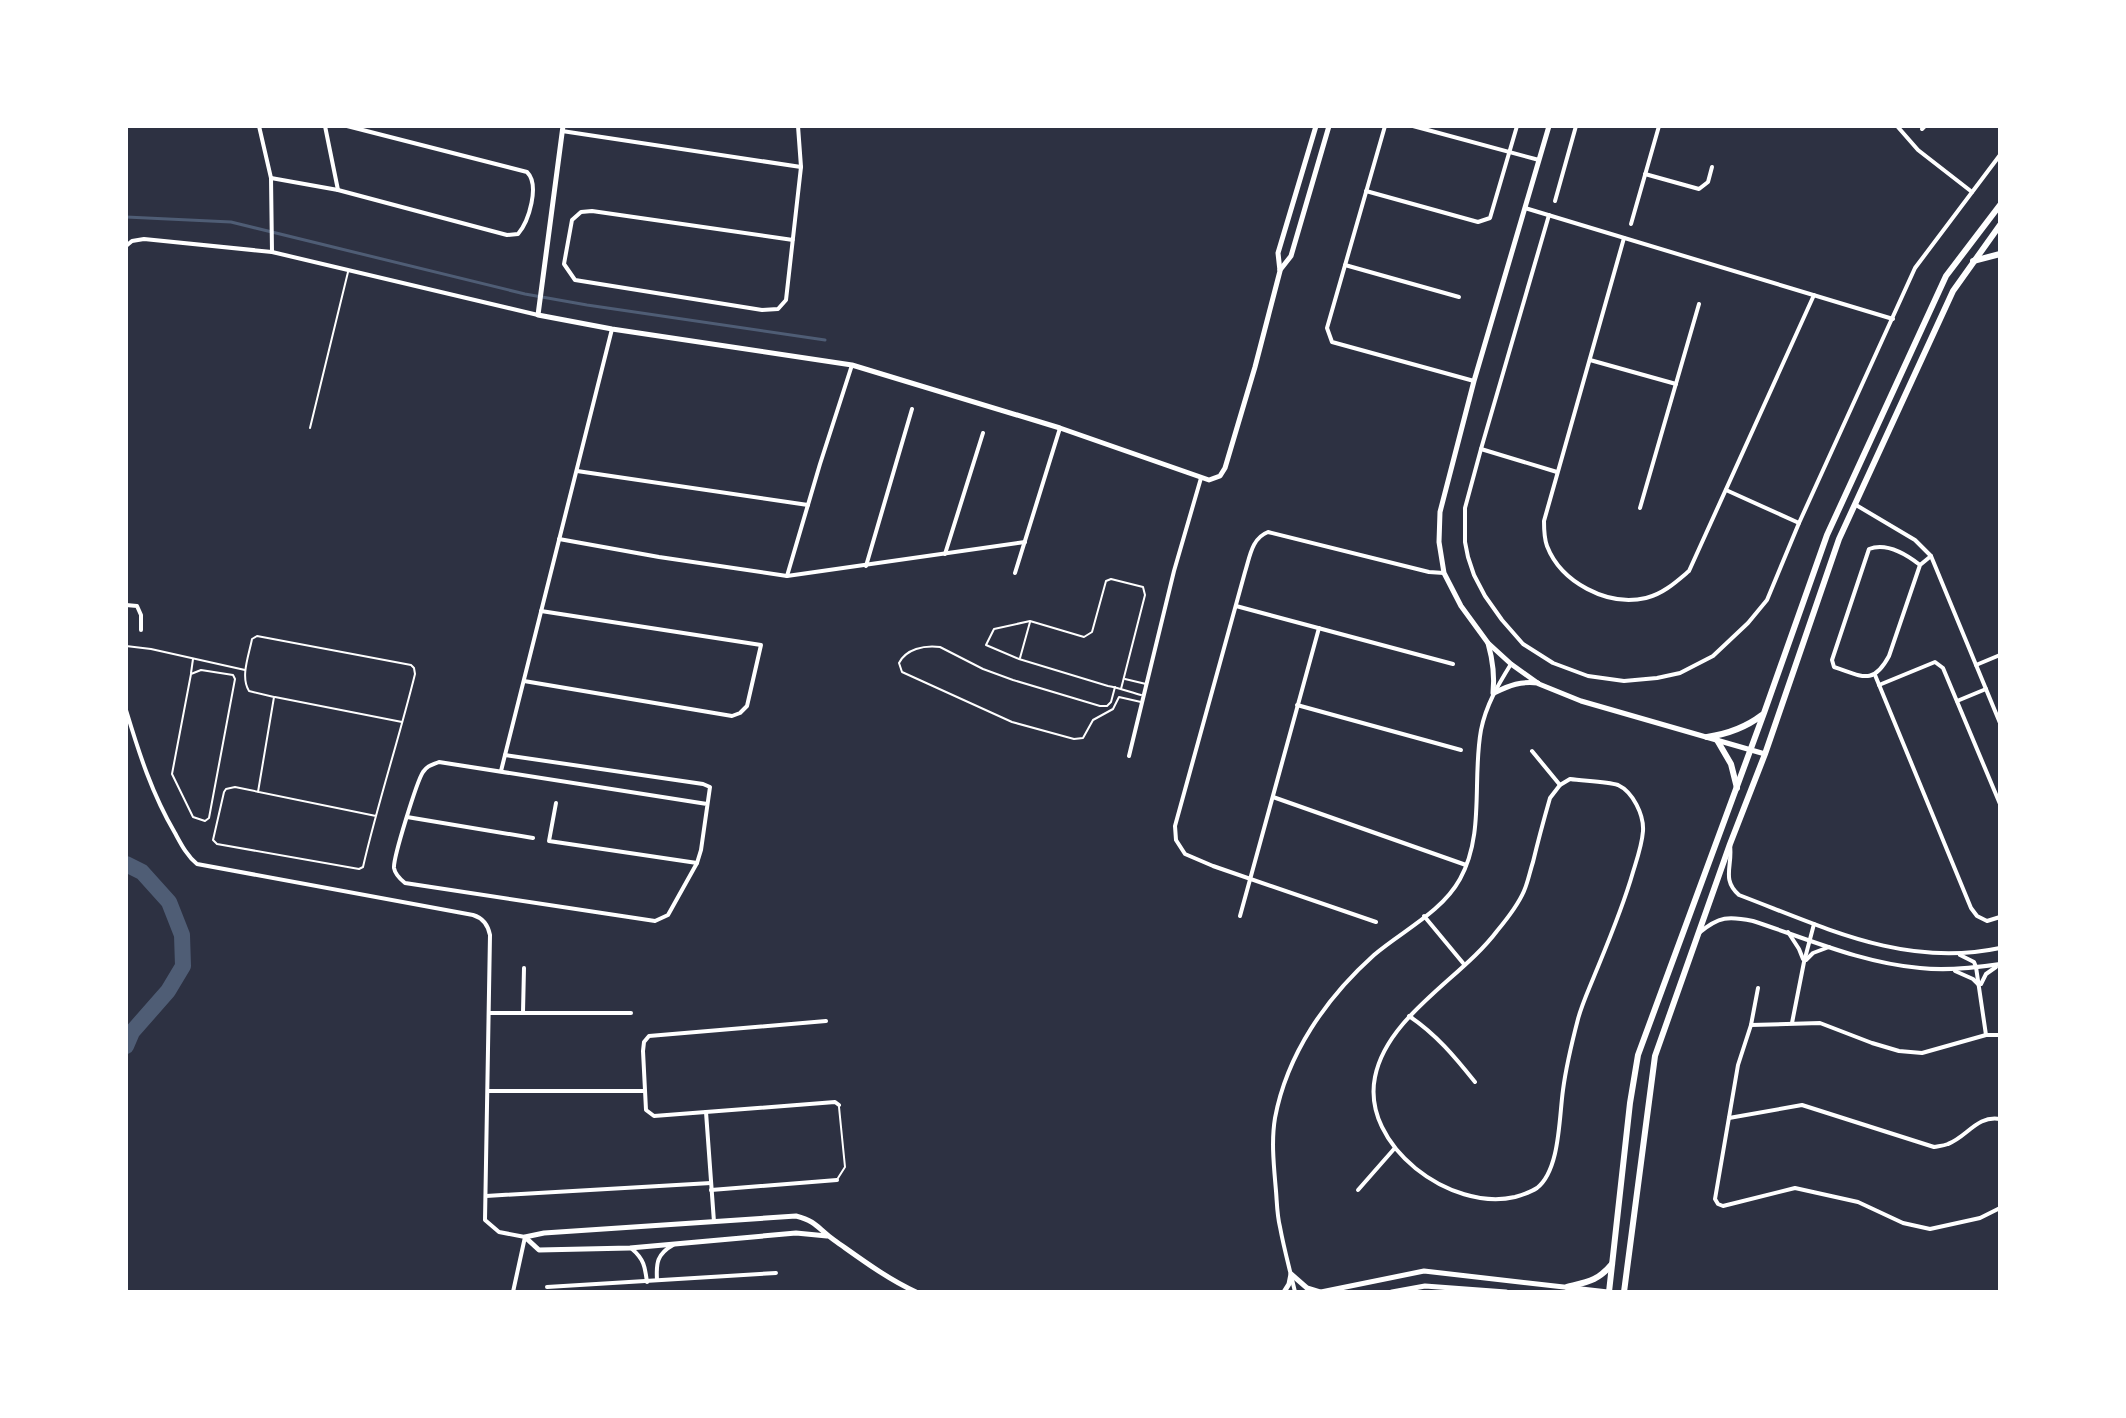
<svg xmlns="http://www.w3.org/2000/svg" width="2126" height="1418" viewBox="0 0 2126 1418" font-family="'Roboto Condensed',sans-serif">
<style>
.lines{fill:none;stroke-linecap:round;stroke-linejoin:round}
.stream{stroke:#4f5d75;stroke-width:3}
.river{stroke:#4f5d75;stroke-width:16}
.service{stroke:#fff;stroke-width:2}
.minor{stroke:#fff;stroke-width:4}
.tertiary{stroke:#fff;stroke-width:5}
.secondary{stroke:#fff;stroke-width:6}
</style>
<rect width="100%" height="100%" fill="#2d3142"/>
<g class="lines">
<polyline class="stream" points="126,217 231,222 525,294 587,305 825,340"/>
<polyline class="river" points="126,864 142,872 169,902 182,935 183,966 168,991 132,1032 126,1046"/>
<g class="service">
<polyline points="310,428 348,272"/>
<polyline points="126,646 151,649 245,670"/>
<polyline points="1020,658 1030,622"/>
<polygon points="201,670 233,675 235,679 209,818 205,821 193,817 172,774 191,674"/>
<polyline points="191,673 193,659"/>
<polyline points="1125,679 1146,684"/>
<path d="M1115 687 1111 702 1107 706H1100L1013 680 983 669 940 647C924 645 906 649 899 663L902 672 1012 722 1074 739 1083 738 1093 720 1113 709 1119 697 1141 702"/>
<path d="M1121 689 1145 595 1143 587 1111 579 1106 581 1092 632 1084 637 1030 621 994 629 986 645 1019 659 1108 686C1119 688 1130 692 1141 695"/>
<polyline points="275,697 402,722"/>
<path d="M258 792 274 697 249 691C240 677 249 655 252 639L257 636 411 665 414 668 415 674C399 739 378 802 363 867L359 869 217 844 213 840 224 792 226 789 235 787 376 816"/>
<polyline points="838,1178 845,1167 839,1107"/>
</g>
<g class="minor">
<polyline points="259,126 271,178 272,252"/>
<polyline points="325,126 338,190"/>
<polyline points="1385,126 1327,328 1332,342 1474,381"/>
<polyline points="1413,126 1539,160"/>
<polyline points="1897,126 1918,150 1972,192"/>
<polyline points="1922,129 1925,126"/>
<polyline points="562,131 801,167"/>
<polyline points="1645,174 1699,189 1708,182 1712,167"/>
<path d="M271 178 338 190 507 235 518 234C529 221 540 185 527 172L347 126"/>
<polyline points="1366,191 1478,222 1490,218 1517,126"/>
<polyline points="1555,201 1576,126"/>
<polyline points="1525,208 1893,319"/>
<polyline points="1549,215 1481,449 1465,508 1465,542 1468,557 1474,575 1485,596 1502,620 1523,644 1553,663 1588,676 1624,681 1657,678 1680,673 1713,656 1748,623 1767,600 1799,523 1915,268 2000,155"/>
<polyline points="1631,224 1659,126"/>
<path d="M1624 238 1544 521C1544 529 1544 538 1547 546 1561 582 1607 607 1646 598 1663 594 1676 582 1689 571L1814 295"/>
<polyline points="793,240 592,211 581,212 572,220 564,264 575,280 762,310 778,309 786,300 801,167 798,126"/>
<polyline points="126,246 132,241 144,239 272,252 538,315"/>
<polyline points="1345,265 1459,297"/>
<polyline points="1590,360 1676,384"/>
<polyline points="1481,449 1557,472"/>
<polyline points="577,471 808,505"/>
<polyline points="1726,490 1799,523"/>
<polyline points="1856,505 1915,540 1931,556 2000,723"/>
<polyline points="1640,508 1699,304"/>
<polyline points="559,539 659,557 787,576 1025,542"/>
<polyline points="945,554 983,433"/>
<path d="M1920 565C1906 554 1887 542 1869 549L1832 660 1834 667C1862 676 1873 686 1889 656L1920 565 1931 556"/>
<polyline points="866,566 912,409"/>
<polyline points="1015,573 1060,428"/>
<polyline points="787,576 820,464 852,365"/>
<polyline points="126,605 137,606 141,615 141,630"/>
<polyline points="1236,606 1453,664"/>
<polyline points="1976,665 2000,655"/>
<polyline points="1875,675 1971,908 1977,916 1987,921 2000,917"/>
<polyline points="524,681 732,716 740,713 747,706 761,645 541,611"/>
<polyline points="1879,685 1935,662 1943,668 2000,804"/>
<polyline points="1957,701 1986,689"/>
<polyline points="1297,705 1461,750"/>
<path d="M126 710C139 753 152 794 175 833 181 844 187 856 197 864L473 915C483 918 488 925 490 935L485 1220 499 1232 525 1237 513 1292"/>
<polyline points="1532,751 1560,785"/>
<path d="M505 755 703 784 710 787 701 850 697 863 668 915 655 921 405 883C400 879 395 874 394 868 393 858 417 781 423 772 428 765 432 765 439 762L707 804"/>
<polyline points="1129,756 1174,571 1201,478"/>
<polyline points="501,771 612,329"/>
<path d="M1570 779C1583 781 1606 781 1618 785 1633 792 1644 815 1643 831 1642 845 1637 859 1633 872 1623 907 1609 940 1595 974 1589 989 1582 1004 1578 1019 1572 1042 1566 1067 1563 1090 1559 1118 1560 1170 1537 1188 1531 1192 1522 1195 1515 1197 1451 1212 1361 1146 1375 1077 1387 1016 1462 978 1497 931 1507 919 1518 905 1524 891 1528 882 1530 871 1533 862 1538 841 1544 819 1550 798L1560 785Z"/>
<polyline points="1273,797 1466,865"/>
<polyline points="556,803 549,841 697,863"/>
<polyline points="407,817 533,838"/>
<path d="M1730 845C1733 866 1721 879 1739 895 1826 928 1905 968 2000 948"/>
<polyline points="1240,916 1319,628"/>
<polyline points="1424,916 1463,963"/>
<path d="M1376 922 1213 866 1185 854 1176 840 1175 826 1245 572C1250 556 1252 538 1268 532L1429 572 1444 573"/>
<polyline points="1788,932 1799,949 1803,959"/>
<path d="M1699 933C1719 916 1729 916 1753 921 1808 939 1862 963 1920 968 1947 971 1973 968 2000 964"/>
<polyline points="1960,955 1974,962 1976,967 1986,1035"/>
<polyline points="1806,960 1813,953 1829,947"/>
<polyline points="1955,971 1973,979 1978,984"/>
<polyline points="1981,984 1986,974 1996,967"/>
<polyline points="1758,988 1751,1025 1738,1065 1715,1199 1718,1204 1723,1206 1795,1188 1858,1202 1903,1223 1930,1229 1980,1218 2000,1208"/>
<polyline points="523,1012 524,968"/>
<polyline points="490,1013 631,1013"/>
<path d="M1409 1016C1436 1034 1455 1057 1475 1082"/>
<polyline points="826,1021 649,1036 644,1042 643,1051 646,1110 654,1116 835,1102 839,1105"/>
<polyline points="1792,1023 1804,962 1814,924"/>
<polyline points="1751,1025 1820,1023 1872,1043 1899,1051 1922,1053 1986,1035 2000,1035"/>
<polyline points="488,1091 644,1091"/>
<polyline points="706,1112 714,1222"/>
<path d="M1729 1118 1802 1105 1934 1147C1939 1146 1943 1146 1948 1144 1967 1137 1977 1115 2000 1119"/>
<polyline points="711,1190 837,1180"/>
<polyline points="1358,1190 1394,1149"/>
<polyline points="486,1196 711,1183"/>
<path d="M632 1249C644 1259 645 1267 647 1282"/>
<path d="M657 1280C656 1263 657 1254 673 1245"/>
<polyline points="547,1287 776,1273"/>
<path d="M1295 1292C1290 1270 1284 1249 1280 1227 1277 1215 1277 1203 1276 1191 1274 1167 1271 1142 1275 1118 1287 1054 1326 998 1374 955 1402 931 1442 912 1460 879 1485 834 1472 779 1481 730 1486 705 1498 685 1511 664"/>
</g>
<g class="tertiary">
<polyline points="563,126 538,315 612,329 852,365 1060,428 1209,480 1220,476 1225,468 1255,367 1280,271 1278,253 1316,126"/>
<polyline points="1549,126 1474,381 1440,512 1439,542 1444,573 1461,606 1488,643 1511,664 1539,684 1581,701 1765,754"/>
<polyline points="1280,270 1291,256 1329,126"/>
<path d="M1488 643C1493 661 1495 675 1493 693"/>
<path d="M1494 693C1510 685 1521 681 1538 683"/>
<path d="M525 1237 544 1233 796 1216C818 1222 817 1228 834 1240 861 1259 886 1278 916 1292"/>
<polyline points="526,1238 539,1250 630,1248 796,1233 827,1236"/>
<polyline points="1284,1292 1289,1284 1291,1274 1307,1288 1320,1292"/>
<polyline points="1321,1292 1424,1271 1608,1292"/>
<polyline points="1392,1292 1425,1286 1506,1292"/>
</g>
<g class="secondary">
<polyline points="1973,261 2000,254"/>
<path d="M1707 737C1728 734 1745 728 1762 715"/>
<polyline points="1717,740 1731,764 1737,788"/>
<path d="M1567 1287C1587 1282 1598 1281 1612 1264"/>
<polyline points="1609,1292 1630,1103 1638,1055 1764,713 1827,535 1946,276 2000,205"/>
<polyline points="1624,1292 1655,1056 1730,844 1765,754 1839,539 1953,291 2000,225"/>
</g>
</g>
<rect width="2126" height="1418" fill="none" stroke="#ffffff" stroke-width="256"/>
</svg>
